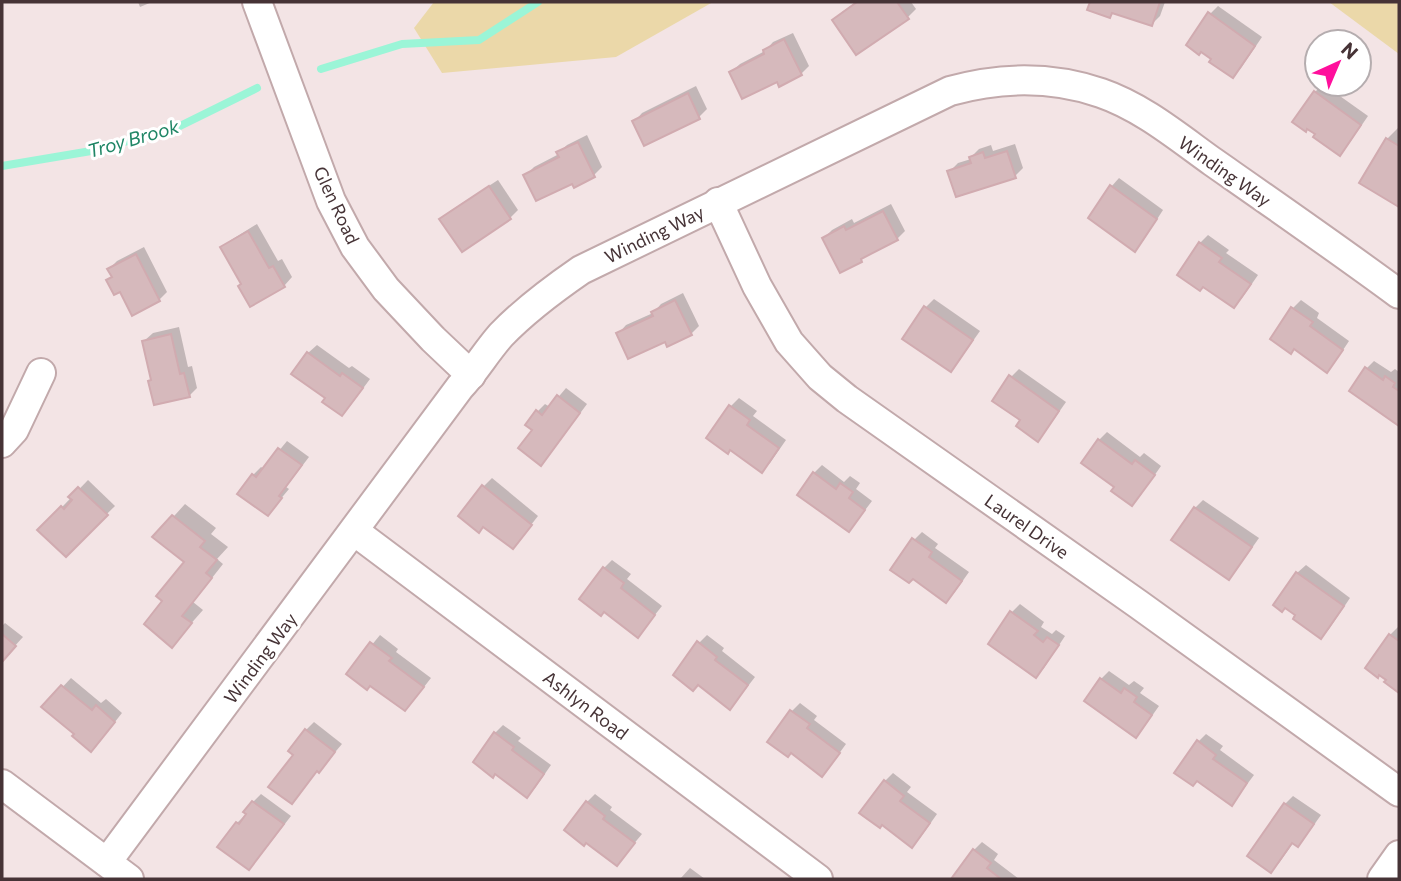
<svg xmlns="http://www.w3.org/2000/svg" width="1401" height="881" viewBox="0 0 1401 881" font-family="Commissioner,sans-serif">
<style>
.green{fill:#ebd8a9}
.shadow{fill:#0003}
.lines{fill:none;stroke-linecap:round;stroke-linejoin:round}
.stream{stroke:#9bf5d7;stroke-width:8}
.building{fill:#d6b9bc;stroke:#d1abb0;stroke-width:2}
.minor-casing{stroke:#c2a9ab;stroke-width:32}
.minor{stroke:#fff;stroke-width:28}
.labels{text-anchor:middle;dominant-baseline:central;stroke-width:6;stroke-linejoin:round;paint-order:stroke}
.street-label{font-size:18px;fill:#463336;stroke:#fff}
.water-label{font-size:19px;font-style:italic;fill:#208666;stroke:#fff}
</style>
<rect width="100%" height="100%" fill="#f3e4e5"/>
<g class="green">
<polygon points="434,2 713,2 616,57 442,73 414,28"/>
<polygon points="1329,2 1399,2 1399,54"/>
</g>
<g class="shadow">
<polygon points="138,2 152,2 140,7"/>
<polygon points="856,2 911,2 916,9 908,17 834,20 842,12"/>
<polygon points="1091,2 1165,2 1160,16 1152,24 1114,12 1110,16 1089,9"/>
<polygon points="1218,6 1262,37 1241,68 1233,76 1210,14"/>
<polygon points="793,33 809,66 801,74 778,80 731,72 740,64 765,51 773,42"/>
<polygon points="1323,84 1368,116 1348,145 1340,153 1315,92"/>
<polygon points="696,86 707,109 699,117 634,122 642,113"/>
<polygon points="1399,127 1399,205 1361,182 1387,139"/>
<polygon points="587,135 602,167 594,175 575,185 573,181 526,175 534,167 559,154 558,153 567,145"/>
<polygon points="1015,144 1023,168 1015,176 949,172 958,163 971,159 971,157 979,149 991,145 993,151"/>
<polygon points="1119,178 1163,210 1143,241 1135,249 1111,187"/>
<polygon points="498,180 518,210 510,218 441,219 450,211"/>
<polygon points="891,204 905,231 897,239 867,254 861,260 824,238 832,230 852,219 854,223"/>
<polygon points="257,224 278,261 282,259 292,277 284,286 243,284 223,248 231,240"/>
<polygon points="1208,235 1229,250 1226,253 1258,275 1242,298 1234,306 1200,243"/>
<polygon points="144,247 167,292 159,300 120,290 109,280 113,276 109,269 117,261"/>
<polygon points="683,293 699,326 691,334 665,340 618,334 626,325 653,313 661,304"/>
<polygon points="934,299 980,331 958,362 950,370 905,338 926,307"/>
<polygon points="1301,300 1319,313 1317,318 1349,341 1335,362 1327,370 1293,308"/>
<polygon points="179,327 188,367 192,366 197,388 189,396 153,378 144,341 153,333"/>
<polygon points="317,345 349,368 352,366 370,379 350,406 342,414 327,398 293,374 308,353"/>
<polygon points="1374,361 1391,372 1395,369 1399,372 1399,424 1351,391 1366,369"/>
<polygon points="1019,369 1066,402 1045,432 1037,440 1022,420 1011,377"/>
<polygon points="566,388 587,404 549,455 541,463 534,430 537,412 545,404 550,407"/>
<polygon points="739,398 757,411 753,416 786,440 770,463 762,471 731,448 709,437 731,406"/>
<polygon points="1107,432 1140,457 1144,453 1161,466 1140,496 1132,504 1117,487 1099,440"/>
<polygon points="287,441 309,457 286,487 289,489 268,514 253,475 261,467 264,469"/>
<polygon points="822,465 844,482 850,476 860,483 856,489 872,501 856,522 848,530 814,473"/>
<polygon points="492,478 538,516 520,539 484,486"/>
<polygon points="88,480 115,506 66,554 40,530"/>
<polygon points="1203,500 1259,538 1237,569 1229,577 1195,508"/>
<polygon points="185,504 216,528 211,534 228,547 217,559 223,564 193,602 203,610 172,645 165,600 186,561 155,537"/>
<polygon points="922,532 938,544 935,548 969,572 954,593 946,601 914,540"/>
<polygon points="612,560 631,574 627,579 662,606 638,636 604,610 581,599 604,568"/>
<polygon points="1306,565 1350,598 1329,629 1321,637 1297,573"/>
<polygon points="1020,604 1044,622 1041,627 1052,634 1056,630 1065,636 1044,668 1036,676 1012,612"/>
<polygon points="5,623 23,637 2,660 2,626"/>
<polygon points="1398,627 1399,628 1399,691 1387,682 1390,635"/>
<polygon points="380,635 398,649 396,652 431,678 413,701 348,674"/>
<polygon points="707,635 724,648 722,651 755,677 738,699 730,707 699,643"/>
<polygon points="1109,671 1129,685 1134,681 1144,688 1140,693 1159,706 1144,727 1136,735 1101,679"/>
<polygon points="71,678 101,703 106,699 122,713 99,742 77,733 44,707"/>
<polygon points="800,703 817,716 814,720 846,744 830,766 822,774 792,711"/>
<polygon points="314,722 342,744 319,771 296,754 306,730"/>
<polygon points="503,725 521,738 518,741 551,765 535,788 527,796 495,733"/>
<polygon points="1206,734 1223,746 1220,750 1254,775 1239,795 1231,804 1198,742"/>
<polygon points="893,773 911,787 907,792 937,814 920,838 912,846 885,781"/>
<polygon points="261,794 291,816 257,860 249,868 237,823 247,813 253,802"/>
<polygon points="595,794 612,807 610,810 642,834 617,864 587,802"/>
<polygon points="1293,796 1321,815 1306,836 1297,845 1294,842 1279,863 1271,871 1249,855 1285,804"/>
<polygon points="982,842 998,854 994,860 1019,879 953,879 974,850"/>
<polygon points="690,868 705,879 680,879"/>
</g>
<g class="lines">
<g class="stream">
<polyline points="321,69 402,44 479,40 538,2"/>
<polyline points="2,166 97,150 180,126 257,88"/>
</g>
</g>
<g class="building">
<polygon points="857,2 897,2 909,19 856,55 832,20"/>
<polygon points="1090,2 1160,2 1152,26 1112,13 1110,18 1087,10"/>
<polygon points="1208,12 1255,46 1233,78 1209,62 1211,59 1201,52 1199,55 1186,45"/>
<polygon points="784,39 802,75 779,87 777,82 742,99 729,72 764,54 763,50"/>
<polygon points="1314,91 1361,125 1340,156 1313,137 1315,134 1307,129 1306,132 1292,122"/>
<polygon points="688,93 700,119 644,146 632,121"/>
<polygon points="1386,138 1399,146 1399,207 1359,183"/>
<polygon points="578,142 595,177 574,188 572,184 536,201 523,175 559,157 556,152"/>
<polygon points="1007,151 1016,178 956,197 947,171 971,163 969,157 983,152 985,158"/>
<polygon points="1110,185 1157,219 1135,252 1088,218"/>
<polygon points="489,186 511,219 462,252 439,219"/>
<polygon points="883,211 898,240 861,259 862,262 840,273 822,238 844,226 846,230"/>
<polygon points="248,231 269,268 273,266 285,287 250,307 238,286 241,284 220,247"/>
<polygon points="1199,242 1222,258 1219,262 1251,284 1234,308 1203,287 1200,291 1177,275"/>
<polygon points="136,254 160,301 132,316 120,292 114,295 106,280 112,277 107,269"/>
<polygon points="675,300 692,335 667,347 665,342 628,359 616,333 653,316 651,312"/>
<polygon points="924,306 973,340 951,372 902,339"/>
<polygon points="1291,307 1313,322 1310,326 1343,350 1327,373 1294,349 1291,354 1270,339"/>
<polygon points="171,334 180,374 184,373 190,397 154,405 148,381 151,380 142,341"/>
<polygon points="307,352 340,376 342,373 363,388 342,416 322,402 325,398 291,374"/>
<polygon points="1365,367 1383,380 1385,376 1395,383 1393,387 1399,391 1399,426 1349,391"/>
<polygon points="1009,375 1059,411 1038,442 1016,426 1020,420 992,401"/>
<polygon points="557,395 580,413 541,466 518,448 532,430 525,425 536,410 542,415"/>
<polygon points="729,405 750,420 747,425 779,448 762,473 730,450 728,454 706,438"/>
<polygon points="1098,439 1132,464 1135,460 1155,475 1132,506 1111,491 1114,487 1081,463"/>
<polygon points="278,448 302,465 279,496 282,498 268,516 237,494 252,474 256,477"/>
<polygon points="813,472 836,489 840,483 853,492 849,498 865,510 849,532 797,495"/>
<polygon points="482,485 532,525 513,549 483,527 479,533 458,516"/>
<polygon points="78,487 108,515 66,557 37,530 61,506 64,509 72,500 68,497"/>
<polygon points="1194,507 1252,547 1229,580 1171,540"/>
<polygon points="172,515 205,541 200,547 217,560 206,573 212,578 182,616 192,623 172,648 144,624 162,601 156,596 184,562 152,537"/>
<polygon points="912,538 932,552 929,557 962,581 946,603 913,579 909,583 890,570"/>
<polygon points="603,567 624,583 621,588 655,615 638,638 604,612 601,616 579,599"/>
<polygon points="1296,572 1344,606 1321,639 1293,619 1295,615 1285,608 1282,612 1273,605"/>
<polygon points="1010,611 1038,631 1034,635 1043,642 1047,637 1059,645 1036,678 988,644"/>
<polygon points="2,634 16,646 2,662"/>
<polygon points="1389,634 1399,641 1399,693 1384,682 1386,680 1379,675 1378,678 1365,668"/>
<polygon points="697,641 717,657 715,660 748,685 730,710 698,685 693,691 673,675"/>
<polygon points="370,642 392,658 389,661 424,687 405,711 370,686 367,690 346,674"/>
<polygon points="1100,678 1121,693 1124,688 1137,697 1134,702 1152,715 1136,738 1084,701"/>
<polygon points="61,685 92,710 96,705 115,722 91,752 72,736 74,734 41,707"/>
<polygon points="790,710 810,724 807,728 840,753 822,777 791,753 788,757 767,742"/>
<polygon points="305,729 335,752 319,773 317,771 292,804 268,787 293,755 288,751"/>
<polygon points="494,732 514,747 512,750 544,774 527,798 495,774 493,778 473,762"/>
<polygon points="1197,740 1216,755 1213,759 1247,783 1232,806 1197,781 1193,786 1174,773"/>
<polygon points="884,780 904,796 900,801 930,823 912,848 882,825 880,828 859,813"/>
<polygon points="252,801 284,824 249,870 217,847 236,822 239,824 246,814 243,812"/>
<polygon points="586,801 605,816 603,819 635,843 617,866 586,843 584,846 564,830"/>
<polygon points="1284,803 1314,824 1298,847 1292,843 1271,873 1247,856"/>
<polygon points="973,849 991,863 987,868 1001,879 951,879"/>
</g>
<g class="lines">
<g class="minor-casing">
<g id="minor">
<polyline points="257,2 331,201 355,247 386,289 433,339 471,375"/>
<polyline points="718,202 757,286 789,342 820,377 847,399 1138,604 1399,792"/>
<polyline points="2,443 14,430 41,373"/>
<polyline points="354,531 818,879"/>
<polyline points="2,784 129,879"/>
<path d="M107 862 460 387C475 371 486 352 501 335 525 310 552 290 581 270L950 91C1000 77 1051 76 1101 93 1142 107 1178 137 1213 162 1276 206 1338 249 1399 294"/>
<polyline points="1382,879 1399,855"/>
</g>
</g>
<use href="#minor" class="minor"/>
</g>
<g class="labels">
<g class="street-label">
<text transform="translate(1225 171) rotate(35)">Winding Way</text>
<text transform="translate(337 205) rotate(65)">Glen Road</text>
<text transform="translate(654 234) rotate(-26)">Winding Way</text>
<text transform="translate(1027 526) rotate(35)">Laurel Drive</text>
<text transform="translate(260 658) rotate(-53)">Winding Way</text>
<text transform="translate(586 705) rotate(37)">Ashlyn Road</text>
</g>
<g class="water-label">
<text transform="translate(133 138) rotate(-16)">Troy Brook</text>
</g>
</g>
<rect width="1401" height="881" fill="none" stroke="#463336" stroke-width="7"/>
<g transform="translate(1338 63) rotate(44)"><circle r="33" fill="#ffffff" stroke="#b5adaf" stroke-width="2"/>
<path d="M0-5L12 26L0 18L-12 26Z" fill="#ff0f9c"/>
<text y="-10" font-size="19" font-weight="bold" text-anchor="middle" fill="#463336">N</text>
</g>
</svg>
